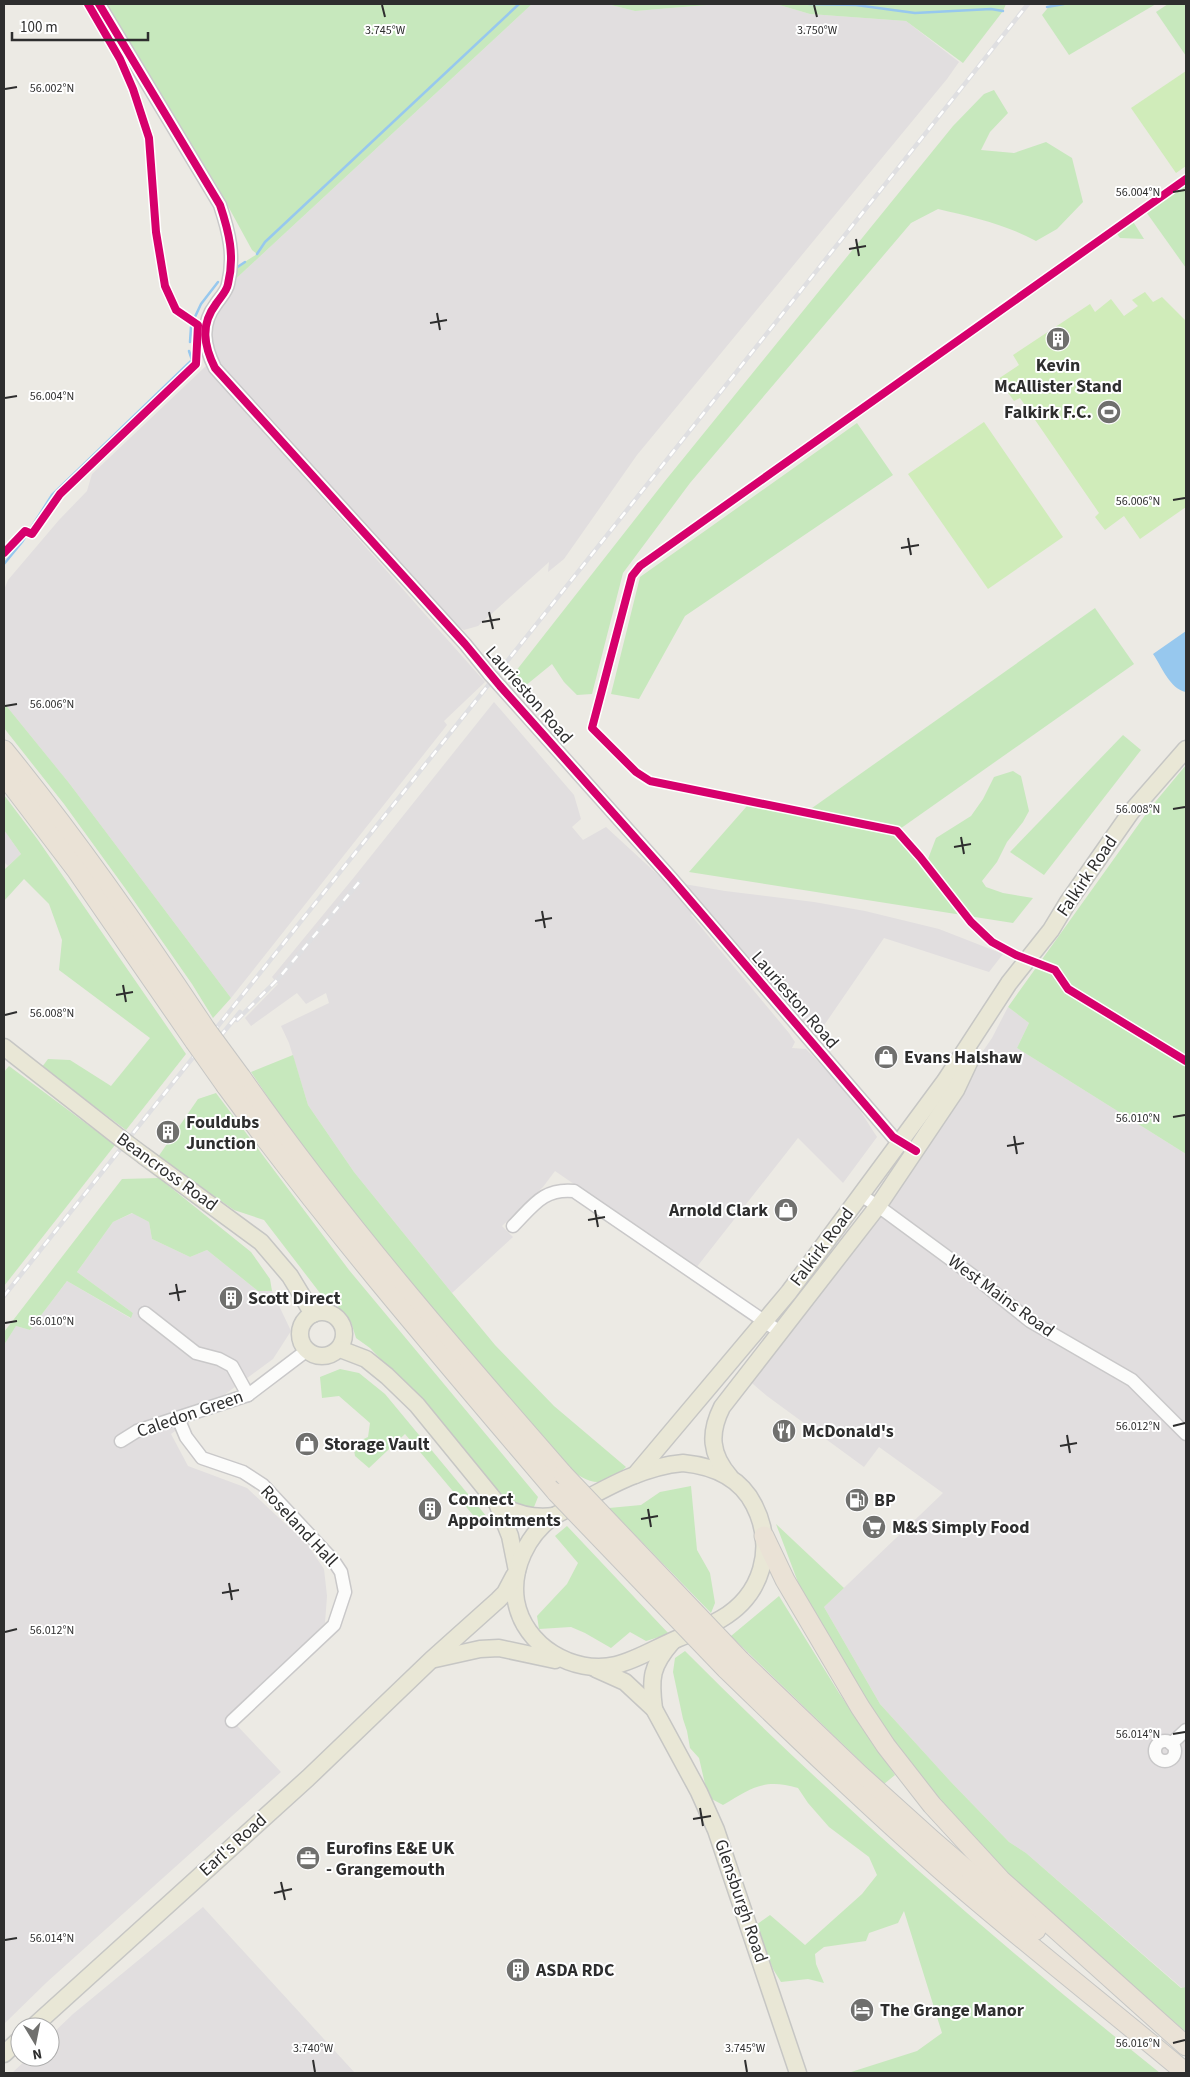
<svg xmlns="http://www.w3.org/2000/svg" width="1190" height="2077" viewBox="0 0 1190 2077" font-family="'Source Sans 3',sans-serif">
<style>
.industrial{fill:#e1dedf}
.green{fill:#c7e8bd}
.pitch{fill:#d0ecba}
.water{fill:#97c8ee}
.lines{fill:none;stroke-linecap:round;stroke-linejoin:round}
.stream{stroke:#97c8ee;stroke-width:2.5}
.minor-casing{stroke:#c9c8c9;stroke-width:15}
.major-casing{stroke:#c6c6c4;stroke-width:19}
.highway-casing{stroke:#c6c6c4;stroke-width:21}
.minor{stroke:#fcfcfb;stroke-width:12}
.major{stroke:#e9e7d6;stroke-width:16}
.highway{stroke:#eae2d6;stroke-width:19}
.rail-casing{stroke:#dfdfe1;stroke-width:4.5}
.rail{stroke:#fff;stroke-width:2.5;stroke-dasharray:8;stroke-linecap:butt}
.minor-bridge-casing{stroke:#c9c8c9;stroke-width:15;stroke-linecap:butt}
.major-bridge-casing{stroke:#c6c6c4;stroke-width:19;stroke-linecap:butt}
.highway-bridge-casing{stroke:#c6c6c4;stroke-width:21;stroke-linecap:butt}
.minor-bridge{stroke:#fcfcfb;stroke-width:12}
.major-bridge{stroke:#e9e7d6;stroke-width:16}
.highway-bridge{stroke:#eae2d6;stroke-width:19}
.cycleway-casing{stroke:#fff;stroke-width:11}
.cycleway{stroke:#d6006c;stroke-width:8}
.ticks{fill:none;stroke:#2e2e2e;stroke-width:2}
.labels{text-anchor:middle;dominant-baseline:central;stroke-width:4;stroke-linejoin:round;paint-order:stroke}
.poi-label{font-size:18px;font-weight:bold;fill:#2e2e2e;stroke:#fff;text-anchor:start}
.street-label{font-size:18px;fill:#2e2e2e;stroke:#fff}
.ticks-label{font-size:12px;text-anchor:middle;fill:#2e2e2e;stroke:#fff;stroke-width:4;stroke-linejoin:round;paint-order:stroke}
</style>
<rect width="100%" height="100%" fill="#eceae4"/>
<g class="industrial">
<polygon points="532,4 607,4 635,11 719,4 776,4 810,14 906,21 959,62 947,79 637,455 564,559 548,572 549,562 478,626 464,630 458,627 215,368 207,321 228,286"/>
<polygon points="207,365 216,378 485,682 444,721 447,725 231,998 69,783 4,703 4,590 8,580 59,520 87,491 92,474"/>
<polygon points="494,702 574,795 581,819 572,827 583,840 606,827 669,885 684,884 725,891 814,902 865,911 939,929 1003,954 989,972 884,938 816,1037 813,1030 800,1020 706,911 693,913 691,915 789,1033 795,1042 792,1048 806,1049 850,1095 877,1137 843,1183 798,1138 696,1268 555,1171 543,1187 502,1226 513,1237 452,1293 354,1172 308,1105 289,1043 281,1026 329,1003 326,993 306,1004 297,993 251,1026 245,1018 278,984 272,977 355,876"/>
<polygon points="4,830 21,854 8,866 4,862"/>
<polygon points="1008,1007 1029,1023 1017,1048 1186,1154 1186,1987 1182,1988 1026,1853 1009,1842 951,1782 880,1704 824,1607 943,1493 879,1447 864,1467 767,1396 746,1378 956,1090 992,1038"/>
<polygon points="133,1213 149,1222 152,1239 190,1257 207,1250 258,1291 272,1291 291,1331 273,1359 171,1434 188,1466 247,1488 307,1544 324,1569 327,1596 325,1623 229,1717 281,1772 47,1982 4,2024 4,1345 16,1326 30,1330 67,1281 130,1318 133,1313 77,1272 113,1222"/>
<polygon points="203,1907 355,2073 12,2073 29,2057 50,2057 50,2036 73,2014"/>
</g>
<g class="green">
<polygon points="105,4 532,4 228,286 232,270 257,254 252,250 217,186"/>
<polygon points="607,4 719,4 635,11"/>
<polygon points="776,4 1006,4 1003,11 963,63 906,21 810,14"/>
<polygon points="1051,4 1156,4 1069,55 1042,15"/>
<polygon points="1168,4 1186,4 1186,56 1156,12"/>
<path d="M994 90 1008 113 990 132 981 150 1014 153 1046 142 1072 158 1083 202 1057 229 1036 241C1005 224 972 217 938 209L911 223 690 483 623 573 592 694 577 695 564 682 552 664 525 686 512 676 665 481 953 126 984 94Z"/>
<polygon points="1186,179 1186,268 1144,209"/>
<polygon points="1132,220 1144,239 1120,238 1115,231"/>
<polygon points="857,423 893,475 685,616 639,699 611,694 640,577"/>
<polygon points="1095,608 1134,664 897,831 805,813"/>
<polygon points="4,703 69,783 231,998 213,1018 192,984 125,888 64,804 4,728"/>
<polygon points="1123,735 1141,750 1044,875 1010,852"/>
<polygon points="1186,765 1186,1154 1017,1048 1029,1023 1008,1007 1151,807"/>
<polygon points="1013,771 1021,776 1029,811 1023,822 1007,842 997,862 982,881 986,887 1003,893 1033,898 1013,923 689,872 747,806 892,833 919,863 928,859 936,838 971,816 983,799 994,777"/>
<polygon points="4,795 38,840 186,1054 126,1130 42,1067 48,1059 70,1060 111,1086 150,1038 59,970 62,940 49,904 24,879 4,901 4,870 21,854 4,830"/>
<path d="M293 1055 308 1105 354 1172 452 1293 495 1345 554 1406 626 1467C601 1491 588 1483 564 1465L375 1244 300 1145 251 1072Z"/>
<polygon points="9,1066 115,1145 4,1286 4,1072"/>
<polygon points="216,1093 349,1270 538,1497 534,1507 519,1510 502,1501 417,1397 370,1348 356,1338 351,1322 337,1305 323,1297 264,1220 234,1210 158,1157 198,1099"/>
<polygon points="159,1178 251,1252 270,1279 272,1291 258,1291 207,1250 190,1257 152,1239 149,1222 132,1213 113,1222 77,1272 133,1313 131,1318 67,1281 30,1330 16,1326 4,1345 4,1332 122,1179"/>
<polygon points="340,1369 359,1373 385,1394 487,1517 483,1527 405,1434 369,1468 355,1456 353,1444 368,1437 370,1423 339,1396 322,1398 320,1377"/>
<polygon points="691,1486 697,1550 710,1573 715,1603 711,1613 609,1508 641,1505 660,1492"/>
<polygon points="776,1524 844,1588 824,1607 880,1704 951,1782 1009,1842 1026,1853 1181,1988 1186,1987 1186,2032 1016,1883 930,1793 877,1723 810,1614"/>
<polygon points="567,1526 669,1634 646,1641 630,1632 611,1648 585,1633 571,1627 539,1629 537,1616 567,1584 578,1563 555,1536"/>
<polygon points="779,1596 839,1693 895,1775 884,1784 731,1636"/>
<path d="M685 1651C834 1801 995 1941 1160 2073H848L917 2051 942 2033 904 1911 898 1923 869 1933 866 1941 824 1947 815 1954 816 1964 824 1983 808 1979 781 1982 773 1969 756 1925 770 1915 805 1945 862 1894 877 1875 869 1857 829 1827 808 1803 798 1788C764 1778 752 1788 723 1805L708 1797 699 1758 690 1748 687 1731 683 1719 673 1672 675 1658Z"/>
</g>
<g class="pitch">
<polygon points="1186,71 1186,166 1176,173 1131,108"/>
<polygon points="1145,292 1153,302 1162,297 1186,321 1186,507 1140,539 1124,516 1105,530 1095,517 1099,513 1020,398 1014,401 998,379 1019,365 1013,355 1090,304 1095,312 1111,299 1124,316 1138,306 1132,300"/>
<polygon points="984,422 1063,537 988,589 908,474"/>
</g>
<path class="water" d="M1186 631V692C1170 689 1162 667 1153 654Z"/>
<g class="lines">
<g class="stream">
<polyline points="809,4 856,5 915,13 991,9 1003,11"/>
<polyline points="1047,7 1064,4"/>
<polyline points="257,254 265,242 519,4"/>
<polyline points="236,268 245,262"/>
<polyline points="194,319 201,304 218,282"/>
<polyline points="190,342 191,327"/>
<polyline points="4,564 22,542 52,495 192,360 189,351"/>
</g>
<g class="minor-casing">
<g id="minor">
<path d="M99 4 220 205C229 232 235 256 228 284 227 291 220 298 216 304 200 325 204 346 215 368L465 644 490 675"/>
<polyline points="500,686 671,878 893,1137 907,1146"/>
<polyline points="860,1195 878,1206 976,1278 1030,1321 1132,1380 1186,1434"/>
<path d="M513 1226C533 1206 543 1188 574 1191L780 1332"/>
<polyline points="145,1313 196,1353 219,1359 232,1366 248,1395"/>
<polyline points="178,1418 186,1437 202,1458 243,1472 263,1485 333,1560 341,1572 345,1592 334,1625 232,1721"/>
<polyline points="121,1441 137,1431 248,1395 306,1351"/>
<circle cx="1165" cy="1751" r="10"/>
<polyline points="1171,1744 1186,1730"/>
</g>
</g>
<g class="major-casing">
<g id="major">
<polyline points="4,1047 120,1138"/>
<polyline points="144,1156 261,1242 290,1276 313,1314"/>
<circle cx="322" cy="1334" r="22"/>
<polyline points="340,1349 366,1359 387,1376 417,1405 497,1503 510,1536 517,1571"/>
<path d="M683 1463C713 1466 740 1477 754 1505 776 1548 762 1595 721 1619 706 1628 688 1634 672 1641 654 1649 636 1660 616 1665 573 1675 524 1646 516 1601 511 1569 527 1535 554 1516 595 1495 636 1467 683 1463Z"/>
<polyline points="635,1475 789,1292 945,1081 1009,983 1051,930 1068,902 1131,812 1186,749"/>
<path d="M730 1477C710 1454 709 1433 722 1407L878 1206 956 1090 972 1056"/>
<path d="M497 1503C515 1514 533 1519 554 1516"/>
<polyline points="435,1659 480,1649 499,1648 555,1660"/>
<polyline points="596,1669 625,1682 654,1709 699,1792 716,1830 798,2073"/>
<path d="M654 1709C650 1678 651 1666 672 1642"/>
<polyline points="33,2027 308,1778 431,1660 498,1600 505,1593 514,1576"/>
<polyline points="4,2054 20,2039"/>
</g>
</g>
<g class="highway-casing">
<g id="highway">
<path d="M4 750C76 838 142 933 205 1028"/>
<polyline points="4,775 77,871 195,1042"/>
<path d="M241 1077C339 1217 451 1346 563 1474"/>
<path d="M226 1086C330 1228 443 1359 557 1493"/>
<polyline points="764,1536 785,1580 860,1707 886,1746 932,1805 1001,1880 1186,2046"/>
<polyline points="740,1660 860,1775 931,1839 1036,1930"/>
<path d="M726 1669C796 1737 867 1805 941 1870 1021 1940 1105 2005 1186 2073"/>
</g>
</g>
<use href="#minor" class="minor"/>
<use href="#major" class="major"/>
<use href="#highway" class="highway"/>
<g class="rail-casing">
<g id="rail">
<polyline points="237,1020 278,979 360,881"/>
<polyline points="210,1049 240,1012"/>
<polyline points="4,1296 1028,4"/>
</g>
</g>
<use href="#rail" class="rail"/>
<g class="minor-bridge-casing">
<polyline id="minor-bridge" points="490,675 500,686"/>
</g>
<g class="major-bridge-casing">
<polyline id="major-bridge" points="120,1138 144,1156"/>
</g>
<g class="highway-bridge-casing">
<g id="highway-bridge">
<polyline points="205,1028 241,1077"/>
<polyline points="195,1042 226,1086"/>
<polyline points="563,1474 740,1660"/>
<polyline points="557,1493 726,1669"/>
</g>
</g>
<use href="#minor-bridge" class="minor-bridge"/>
<use href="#major-bridge" class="major-bridge"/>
<use href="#highway-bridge" class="highway-bridge"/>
<g class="cycleway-casing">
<g id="cycleway">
<path d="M99 4 220 205C229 232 235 256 228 284 227 291 220 298 216 304 200 325 204 346 215 368L465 644 500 686 671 878 893 1137 916 1151"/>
<polyline points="1186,179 640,566 632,576 592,728 636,772 650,781 897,831 920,857 971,922 992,942 1016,955 1055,970 1068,989 1186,1061"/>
<polyline points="4,553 25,531 32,534 60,494 196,364 198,325 176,310 165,286 156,232 149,138 133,89 120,59 88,4"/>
</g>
</g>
<use href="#cycleway" class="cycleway"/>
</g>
<path class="ticks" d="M382 5 385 17M814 5 817 17M5 89 17 87M1173 192 1185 190M856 239 859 256M849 249 866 246M437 313 440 330M430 323 447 320M5 398 17 396M1173 500 1185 498M908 538 911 555M901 548 919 545M489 612 493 629M482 622 500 619M5 706 17 704M1173 809 1185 807M961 837 964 854M954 847 971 844M542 911 545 928M535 921 552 918M123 985 126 1002M116 995 133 992M5 1015 17 1012M1173 1117 1185 1115M1014 1136 1017 1154M1007 1146 1024 1143M595 1210 598 1227M588 1220 605 1217M176 1284 179 1301M169 1294 186 1291M5 1323 17 1321M1173 1426 1185 1423M1067 1435 1070 1453M1060 1446 1077 1443M648 1509 651 1527M641 1519 658 1516M229 1583 232 1600M222 1593 239 1590M5 1632 17 1629M1173 1734 1185 1732M700 1808 703 1826M693 1819 711 1816M281 1882 285 1900M274 1893 292 1889M5 1940 17 1938M1173 2043 1185 2040M313 2060 315 2072M745 2060 747 2072"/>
<defs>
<g id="building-disc" transform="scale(1.25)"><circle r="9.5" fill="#70706e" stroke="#fff"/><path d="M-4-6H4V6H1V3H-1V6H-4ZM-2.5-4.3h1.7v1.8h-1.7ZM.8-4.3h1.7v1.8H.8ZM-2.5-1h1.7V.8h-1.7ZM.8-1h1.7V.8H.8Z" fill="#fff"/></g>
<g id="stadium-disc" transform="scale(1.25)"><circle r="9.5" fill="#70706e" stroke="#fff"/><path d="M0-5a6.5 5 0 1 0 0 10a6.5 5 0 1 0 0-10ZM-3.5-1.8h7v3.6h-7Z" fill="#fff"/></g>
<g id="shop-disc" transform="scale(1.25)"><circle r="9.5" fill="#70706e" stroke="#fff"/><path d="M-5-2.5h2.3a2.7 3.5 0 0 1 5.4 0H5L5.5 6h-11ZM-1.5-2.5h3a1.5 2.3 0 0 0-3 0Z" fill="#fff"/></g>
<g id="restaurant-disc" transform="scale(1.25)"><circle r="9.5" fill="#70706e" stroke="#fff"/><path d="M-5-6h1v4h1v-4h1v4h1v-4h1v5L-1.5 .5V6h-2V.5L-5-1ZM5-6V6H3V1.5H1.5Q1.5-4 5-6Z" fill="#fff"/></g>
<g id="fuel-disc" transform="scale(1.25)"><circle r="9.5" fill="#70706e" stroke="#fff"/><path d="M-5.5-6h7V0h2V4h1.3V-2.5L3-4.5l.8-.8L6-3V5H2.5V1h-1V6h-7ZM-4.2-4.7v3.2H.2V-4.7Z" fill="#fff"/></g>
<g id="supermarket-disc" transform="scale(1.25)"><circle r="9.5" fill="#70706e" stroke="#fff"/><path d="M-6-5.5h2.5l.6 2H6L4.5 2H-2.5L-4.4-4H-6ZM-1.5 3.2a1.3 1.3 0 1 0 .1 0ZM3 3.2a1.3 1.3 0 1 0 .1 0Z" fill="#fff"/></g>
<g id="office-disc" transform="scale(1.25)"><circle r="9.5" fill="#70706e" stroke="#fff"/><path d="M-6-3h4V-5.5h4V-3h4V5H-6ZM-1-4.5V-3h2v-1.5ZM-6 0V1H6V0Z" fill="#fff"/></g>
<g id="hotel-disc" transform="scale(1.25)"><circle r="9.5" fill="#70706e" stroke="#fff"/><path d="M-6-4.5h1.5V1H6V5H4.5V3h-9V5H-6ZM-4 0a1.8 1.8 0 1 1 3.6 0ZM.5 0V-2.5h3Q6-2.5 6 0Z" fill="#fff"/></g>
</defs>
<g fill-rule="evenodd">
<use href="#building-disc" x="1058" y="339"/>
<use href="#stadium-disc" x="1109" y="412"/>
<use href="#shop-disc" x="886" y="1057"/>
<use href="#building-disc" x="168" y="1132"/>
<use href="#shop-disc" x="786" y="1210"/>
<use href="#building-disc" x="231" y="1298"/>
<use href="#restaurant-disc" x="784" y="1431"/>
<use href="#shop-disc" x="307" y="1444"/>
<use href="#fuel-disc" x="857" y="1500"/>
<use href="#building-disc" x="430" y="1509"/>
<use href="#supermarket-disc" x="874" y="1527"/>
<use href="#office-disc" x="308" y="1858"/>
<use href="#building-disc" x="518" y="1970"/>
<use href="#hotel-disc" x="862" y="2010"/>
</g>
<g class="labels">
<g class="poi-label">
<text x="1058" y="365" text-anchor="middle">Kevin<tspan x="1058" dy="21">McAllister Stand</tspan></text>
<text x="1092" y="412" text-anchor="end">Falkirk F.C.</text>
<text x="904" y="1057">Evans Halshaw</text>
<text x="186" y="1122">Fouldubs<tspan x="186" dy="21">Junction</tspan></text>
<text x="768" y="1210" text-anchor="end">Arnold Clark</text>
<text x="248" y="1298">Scott Direct</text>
<text x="802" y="1431">McDonald's</text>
<text x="324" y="1444">Storage Vault</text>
<text x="448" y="1499">Connect<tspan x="448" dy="21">Appointments</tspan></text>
<text x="874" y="1500">BP</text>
<text x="892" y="1527">M&amp;S Simply Food</text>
<text x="326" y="1848">Eurofins E&amp;E UK<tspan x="326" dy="21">- Grangemouth</tspan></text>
<text x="536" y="1970">ASDA RDC</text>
<text x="880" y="2010">The Grange Manor</text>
</g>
<g class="street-label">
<text transform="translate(529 695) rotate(49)">Laurieston Road</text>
<text transform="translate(1087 876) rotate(-56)">Falkirk Road</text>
<text transform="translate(795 1000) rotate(49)">Laurieston Road</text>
<text transform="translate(167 1172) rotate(36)">Beancross Road</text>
<text transform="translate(822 1247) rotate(-53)">Falkirk Road</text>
<text transform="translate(1001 1296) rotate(36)">West Mains Road</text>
<text transform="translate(190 1414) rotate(-19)">Caledon Green</text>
<text transform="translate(299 1526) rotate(47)">Roseland Hall</text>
<text transform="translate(233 1845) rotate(-42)">Earl's Road</text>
<text transform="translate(741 1901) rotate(71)">Glensburgh Road</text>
</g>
</g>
<g class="ticks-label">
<text x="385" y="34">3.745°W</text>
<text x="817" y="34">3.750°W</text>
<text x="52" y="92">56.002°N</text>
<text x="1138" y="196">56.004°N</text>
<text x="52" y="400">56.004°N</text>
<text x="1138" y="505">56.006°N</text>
<text x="52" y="708">56.006°N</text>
<text x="1138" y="813">56.008°N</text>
<text x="52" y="1017">56.008°N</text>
<text x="1138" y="1122">56.010°N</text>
<text x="52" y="1325">56.010°N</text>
<text x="1138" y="1430">56.012°N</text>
<text x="52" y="1634">56.012°N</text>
<text x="1138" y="1738">56.014°N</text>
<text x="52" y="1942">56.014°N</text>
<text x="1138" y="2047">56.016°N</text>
<text x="313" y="2052">3.740°W</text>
<text x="745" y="2052">3.745°W</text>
</g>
<rect width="1190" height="2077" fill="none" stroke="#2e2e2e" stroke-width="10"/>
<g transform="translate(35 2042) rotate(170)"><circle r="24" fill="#ffffff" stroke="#ababab"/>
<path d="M0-4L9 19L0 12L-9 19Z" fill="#70706e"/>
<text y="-8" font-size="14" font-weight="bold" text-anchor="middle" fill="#2e2e2e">N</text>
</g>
<path d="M12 32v8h136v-8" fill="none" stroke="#2e2e2e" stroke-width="2.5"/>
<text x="20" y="32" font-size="15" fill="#2e2e2e" stroke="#ffffff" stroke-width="4" paint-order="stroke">100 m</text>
</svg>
